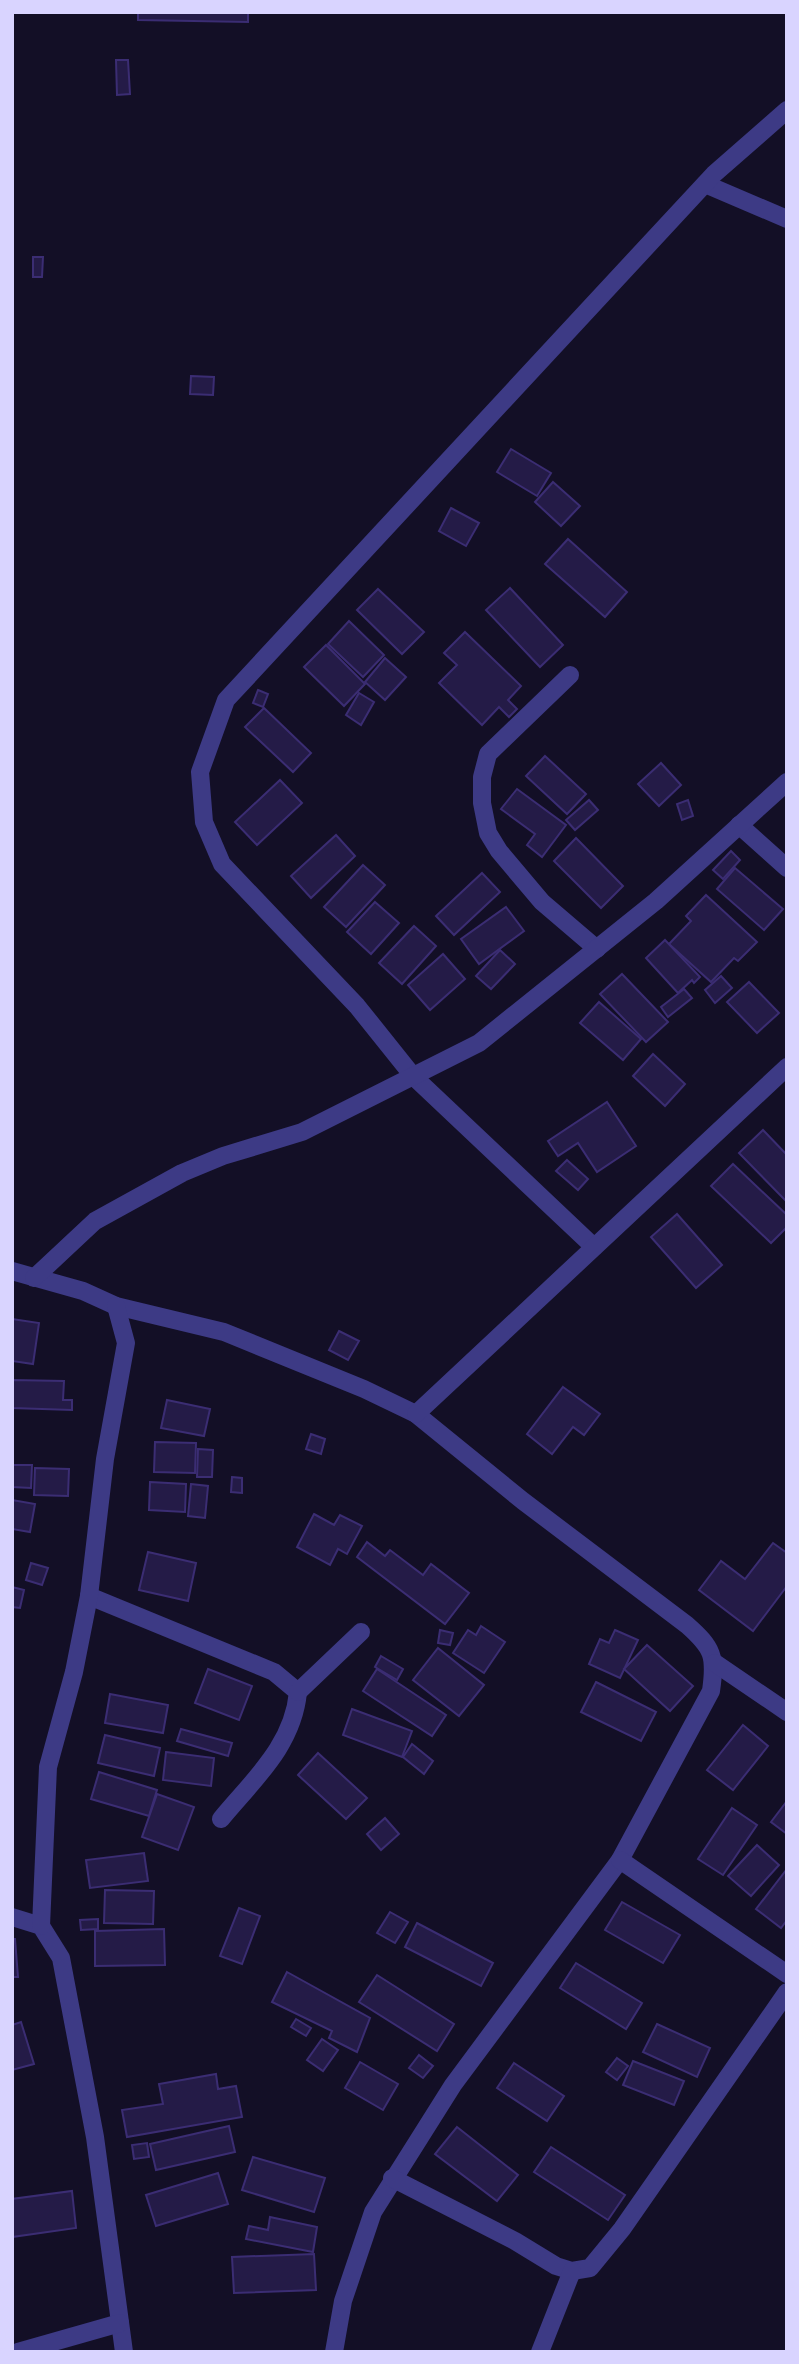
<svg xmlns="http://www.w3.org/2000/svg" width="799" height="2364" viewBox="0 0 799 2364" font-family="'Space Grotesk',sans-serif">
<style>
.building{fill:#241b47;stroke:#3b2d73;stroke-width:2}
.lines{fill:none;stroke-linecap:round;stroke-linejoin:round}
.minor{stroke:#3d3a85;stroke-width:18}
</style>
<rect width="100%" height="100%" fill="#130f26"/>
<g class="building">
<polygon points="138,12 248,12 248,22 138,20"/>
<polygon points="116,60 128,60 130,94 117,95"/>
<polygon points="33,257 43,257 42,277 33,277"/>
<polygon points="191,376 214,377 213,395 190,394"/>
<polygon points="511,449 551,473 537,496 497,472"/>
<polygon points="553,482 580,506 561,526 535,502"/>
<polygon points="451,508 479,523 466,546 439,531"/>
<polygon points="568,539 627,592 605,617 545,564"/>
<polygon points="510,588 563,645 540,667 486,610"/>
<polygon points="378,589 424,632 402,654 357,610"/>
<polygon points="349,621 384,655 363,677 328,644"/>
<polygon points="465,632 521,686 508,700 517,709 509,717 499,707 482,725 439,683 457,665 444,653"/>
<polygon points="326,645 365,684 344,706 304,667"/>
<polygon points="385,658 406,677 385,700 365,682"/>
<polygon points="258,690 268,694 263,707 253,703"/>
<polygon points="359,693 374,702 361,725 346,715"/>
<polygon points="264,708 311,753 293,772 245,727"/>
<polygon points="545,756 586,794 567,814 526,776"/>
<polygon points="661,763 681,785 659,806 638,784"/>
<polygon points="280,780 302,803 257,845 235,822"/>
<polygon points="517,789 566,825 542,857 527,845 535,834 501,809"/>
<polygon points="589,800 598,810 575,830 566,820"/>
<polygon points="688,800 693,816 682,820 677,804"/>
<polygon points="336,835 355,856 311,898 291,876"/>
<polygon points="576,838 623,886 601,908 554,861"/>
<polygon points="731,851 740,860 723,879 713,870"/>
<polygon points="363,865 385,885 346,927 324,907"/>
<polygon points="735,868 783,909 764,930 717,889"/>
<polygon points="482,873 500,892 454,935 436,916"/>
<polygon points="706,895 757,942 738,961 734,958 711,982 669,944 691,921 686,916"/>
<polygon points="375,902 399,923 371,954 347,932"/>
<polygon points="506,907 524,931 479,964 461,939"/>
<polygon points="414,926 436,946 402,984 379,963"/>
<polygon points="665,940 700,977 694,983 692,980 678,993 646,958"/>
<polygon points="500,950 515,964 491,989 476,976"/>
<polygon points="443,954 465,979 430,1010 408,985"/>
<polygon points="622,974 668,1022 646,1042 600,994"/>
<polygon points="721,976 732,988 715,1003 705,990"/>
<polygon points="749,982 779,1013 757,1033 727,1002"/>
<polygon points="684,989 692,998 668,1017 661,1007"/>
<polygon points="599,1002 641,1039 623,1060 580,1023"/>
<polygon points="653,1054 685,1084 665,1106 633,1076"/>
<polygon points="607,1102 636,1146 597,1172 578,1143 558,1156 548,1141"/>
<polygon points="763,1130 787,1155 787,1202 739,1153"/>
<polygon points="567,1160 588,1179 578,1190 556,1171"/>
<polygon points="733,1164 787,1215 787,1227 771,1243 711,1186"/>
<polygon points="677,1214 722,1265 696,1288 651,1237"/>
<polygon points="12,1319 39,1323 33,1364 12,1361"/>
<polygon points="339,1331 359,1341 348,1360 329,1350"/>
<polygon points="12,1380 64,1381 63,1400 72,1400 72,1410 12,1408"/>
<polygon points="563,1387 600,1414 584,1435 573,1427 552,1454 527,1434"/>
<polygon points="167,1400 210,1409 204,1436 161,1428"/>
<polygon points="311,1434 325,1439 321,1454 306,1449"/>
<polygon points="155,1442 196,1443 195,1473 154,1472"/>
<polygon points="198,1449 213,1450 212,1477 197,1477"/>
<polygon points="12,1465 32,1465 31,1488 12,1487"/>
<polygon points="35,1468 69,1469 68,1496 34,1495"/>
<polygon points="232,1477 242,1478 242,1493 231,1492"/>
<polygon points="150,1482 186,1484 185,1512 149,1510"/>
<polygon points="191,1484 208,1486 205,1518 188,1516"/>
<polygon points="12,1500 35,1504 30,1532 12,1529"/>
<polygon points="314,1514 334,1525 340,1515 362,1526 347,1554 338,1549 330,1565 297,1547"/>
<polygon points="367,1542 385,1556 390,1550 423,1575 431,1564 469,1593 445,1624 357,1557"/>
<polygon points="773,1543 787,1553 787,1586 753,1631 699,1590 721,1561 745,1579"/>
<polygon points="148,1552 196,1563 188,1601 139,1590"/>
<polygon points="31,1563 48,1568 42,1585 26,1580"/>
<polygon points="12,1587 24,1590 20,1608 12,1607"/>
<polygon points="481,1626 505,1642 484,1673 453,1653 468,1630 476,1635"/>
<polygon points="440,1630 453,1633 450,1645 438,1643"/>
<polygon points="615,1630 638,1640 620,1678 589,1664 600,1639 609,1643"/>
<polygon points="647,1645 693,1686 670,1711 624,1669"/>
<polygon points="438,1648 484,1685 459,1716 413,1680"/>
<polygon points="381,1656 403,1669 397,1680 375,1667"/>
<polygon points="208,1669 252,1686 239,1720 195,1703"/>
<polygon points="377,1669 446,1715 432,1736 363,1691"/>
<polygon points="596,1682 656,1712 641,1741 581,1712"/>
<polygon points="110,1694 168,1705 163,1733 105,1723"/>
<polygon points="352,1709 412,1731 402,1757 343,1735"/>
<polygon points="743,1725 768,1746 733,1790 707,1770"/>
<polygon points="181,1729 232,1743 228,1756 177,1741"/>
<polygon points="105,1735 160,1748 154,1776 98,1763"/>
<polygon points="412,1744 433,1761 424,1774 403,1757"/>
<polygon points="166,1752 214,1758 211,1786 163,1780"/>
<polygon points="318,1753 367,1798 346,1819 298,1775"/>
<polygon points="99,1772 157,1790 149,1816 91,1799"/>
<polygon points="157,1794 194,1807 178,1850 142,1837"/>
<polygon points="787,1801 787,1834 771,1822"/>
<polygon points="732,1808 757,1825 723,1875 698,1859"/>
<polygon points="385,1818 399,1834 381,1850 367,1834"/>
<polygon points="757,1845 779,1865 751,1896 728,1876"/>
<polygon points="144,1853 148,1881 90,1888 86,1860"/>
<polygon points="787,1869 787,1920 781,1928 756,1909"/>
<polygon points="105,1890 154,1891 153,1924 104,1923"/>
<polygon points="622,1902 680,1935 663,1963 605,1930"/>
<polygon points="239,1908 260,1916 242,1964 220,1956"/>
<polygon points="390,1912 408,1922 395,1943 377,1933"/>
<polygon points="98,1919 98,1929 81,1930 80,1920"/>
<polygon points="417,1923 493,1963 481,1986 405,1947"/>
<polygon points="164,1929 165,1965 95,1966 95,1931"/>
<polygon points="12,1939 15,1939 18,1977 12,1977"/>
<polygon points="576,1963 642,2003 626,2029 560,1988"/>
<polygon points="287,1972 370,2018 357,2052 329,2038 332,2031 272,2002"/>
<polygon points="377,1975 454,2024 437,2051 359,2002"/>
<polygon points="296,2019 311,2028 306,2036 291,2027"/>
<polygon points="21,2022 34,2064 12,2070 12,2025"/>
<polygon points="657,2024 710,2048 697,2077 643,2052"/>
<polygon points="322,2039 338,2050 323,2071 307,2060"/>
<polygon points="419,2055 433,2066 423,2078 409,2068"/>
<polygon points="617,2058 628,2066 617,2080 606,2072"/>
<polygon points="633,2061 684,2081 674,2105 623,2085"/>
<polygon points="360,2062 398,2084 383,2110 345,2088"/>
<polygon points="514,2063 564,2096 547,2121 497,2088"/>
<polygon points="216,2074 218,2089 236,2086 242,2117 127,2137 122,2110 163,2104 159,2084"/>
<polygon points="229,2126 235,2152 156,2170 150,2144"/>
<polygon points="457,2127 518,2175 497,2201 435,2154"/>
<polygon points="147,2143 149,2157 134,2159 132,2145"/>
<polygon points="551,2147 625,2195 608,2220 534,2172"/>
<polygon points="253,2157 325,2178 314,2212 242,2190"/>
<polygon points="218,2173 228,2204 156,2226 146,2195"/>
<polygon points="72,2191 76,2228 12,2237 12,2199"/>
<polygon points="270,2217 317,2227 313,2252 246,2239 249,2226 268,2230"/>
<polygon points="314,2254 316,2290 234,2293 232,2257"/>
</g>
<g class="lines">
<g class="minor">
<polyline points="705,184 787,219"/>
<polyline points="570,675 488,754 482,777 482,803 488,833 499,851 542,902 597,949"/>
<polyline points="739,825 787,868"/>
<polyline points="594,1247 413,1076 357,1006 222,864 204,822 200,772 226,700 714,174 787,110"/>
<path d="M12 1271 83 1291 116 1306 224 1332 364 1389 416 1414 523 1501 687 1625C713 1648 716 1656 711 1691L620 1860 453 2085 373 2212 343 2301 334 2352"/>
<polyline points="34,1278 95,1221 182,1173 223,1156 302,1132 479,1043 656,901 787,782"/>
<polyline points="416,1414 787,1067"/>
<path d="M89 1596 274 1672 298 1692C293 1746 253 1780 221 1819"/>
<polyline points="715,1663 787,1712"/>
<polyline points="298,1692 361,1632"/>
<polyline points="620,1860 787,1974"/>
<polyline points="12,1917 41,1926 61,1958 95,2137 124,2352"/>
<polyline points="41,1926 48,1767 74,1672 89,1596 105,1459 126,1343 116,1306"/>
<polyline points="392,2178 515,2241 556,2266 572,2271 590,2268 622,2229 787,1992"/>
<polyline points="18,2352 120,2323"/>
<polyline points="540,2352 572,2271"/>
</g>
</g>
<rect width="799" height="2364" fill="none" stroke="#d9d4ff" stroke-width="28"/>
</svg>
